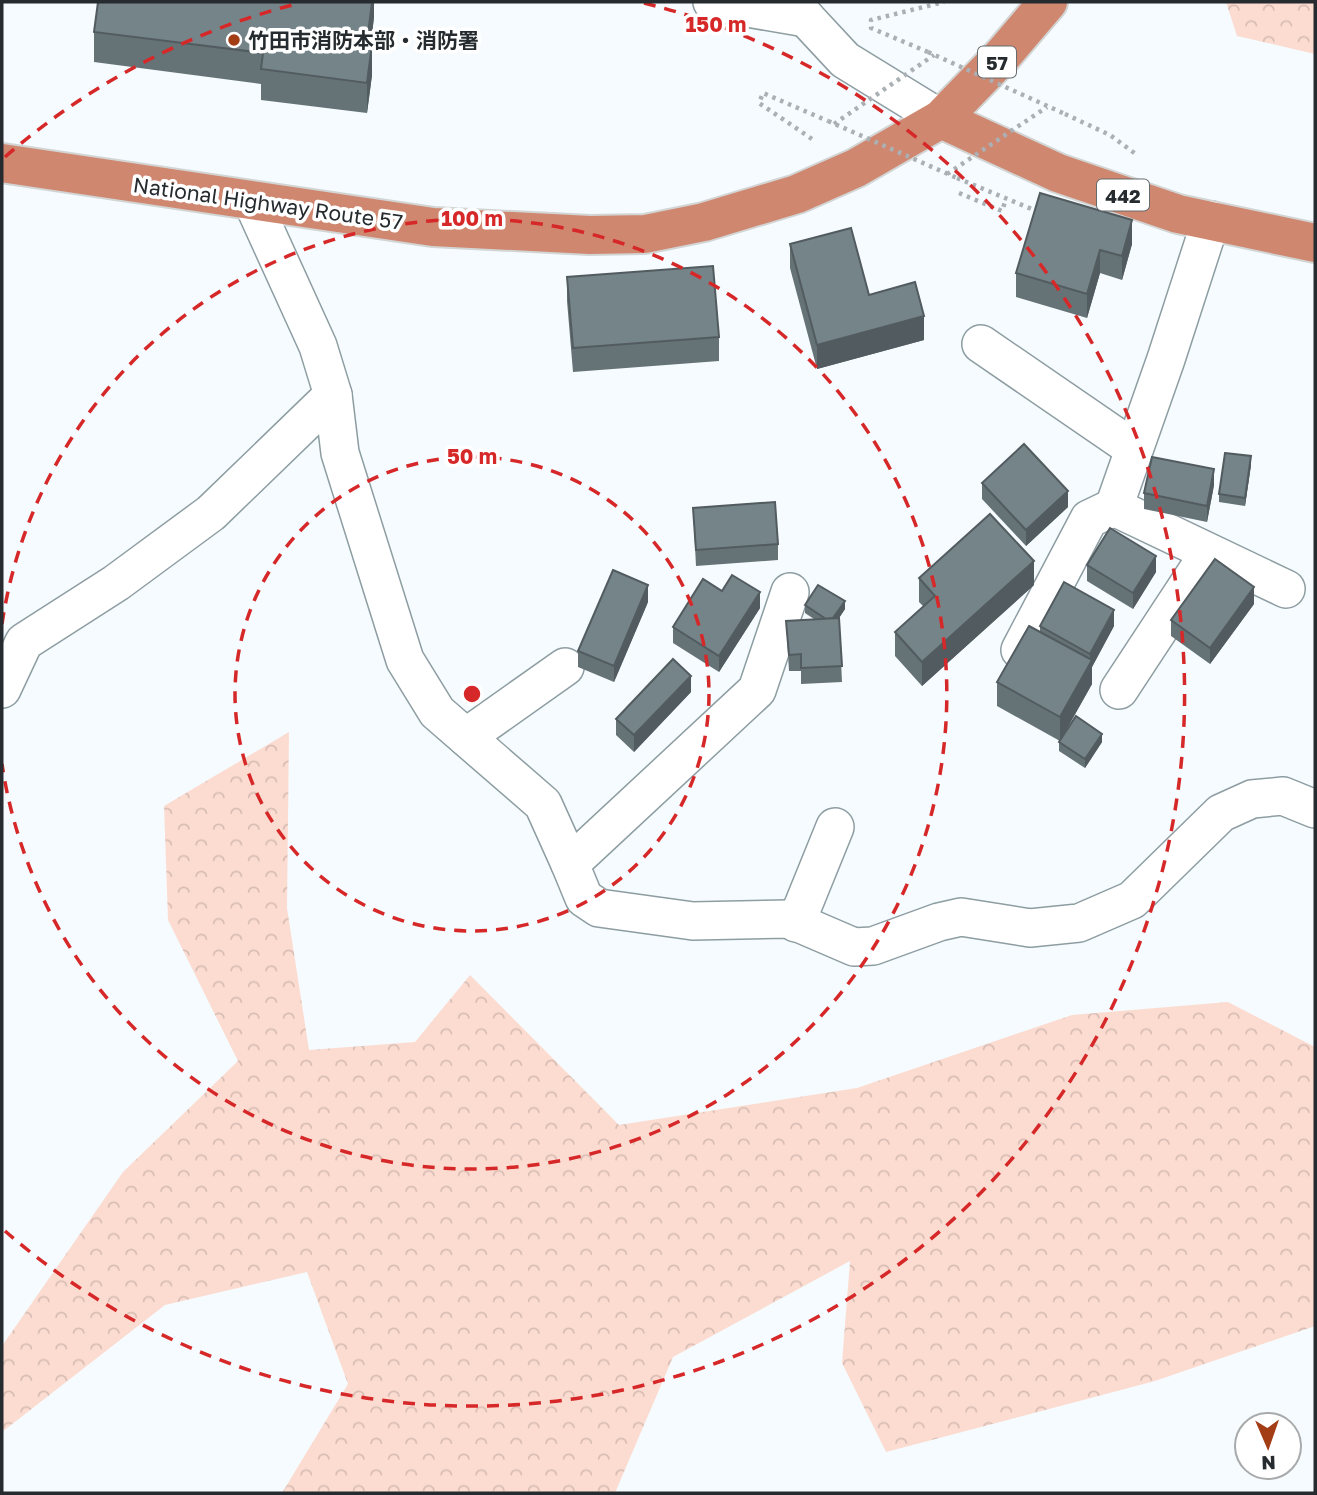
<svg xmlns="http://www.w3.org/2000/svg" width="1317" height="1495" viewBox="0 0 1317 1495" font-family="'Golos Text','Noto Sans JP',sans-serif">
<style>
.forest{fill:url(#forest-crowns)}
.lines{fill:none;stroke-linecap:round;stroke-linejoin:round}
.street-casing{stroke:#8d9da2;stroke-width:40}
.highway-casing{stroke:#d3d5d5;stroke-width:42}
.path{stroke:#aab0b3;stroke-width:4.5;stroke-dasharray:3.5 5;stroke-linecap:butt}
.street{stroke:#fff;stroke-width:37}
.highway{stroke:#cf876f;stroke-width:38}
.path-bridge{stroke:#aab0b3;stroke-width:4.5;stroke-dasharray:3.5 5;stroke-linecap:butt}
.wall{fill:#657276}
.shaded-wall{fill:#525c60}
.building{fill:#758489;stroke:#525c60;stroke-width:2}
.ring{fill:none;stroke:#d62828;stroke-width:3.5;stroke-dasharray:12 9}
.poi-dot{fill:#a33d16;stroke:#fff;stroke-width:2.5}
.labels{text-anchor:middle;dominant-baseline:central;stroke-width:7;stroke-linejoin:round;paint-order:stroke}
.shield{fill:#fff;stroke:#666b6d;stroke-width:2}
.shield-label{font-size:19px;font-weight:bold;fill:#252b2e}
.poi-label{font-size:21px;font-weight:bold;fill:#252b2e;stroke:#fff;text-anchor:start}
.street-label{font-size:21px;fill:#252b2e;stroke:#fff}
.centre{fill:#d62828;stroke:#fff;stroke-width:3.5}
.ring-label{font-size:21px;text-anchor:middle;font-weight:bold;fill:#d62828;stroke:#fff;stroke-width:7;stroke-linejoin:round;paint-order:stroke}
</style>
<defs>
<pattern id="forest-crowns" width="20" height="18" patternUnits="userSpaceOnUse" patternTransform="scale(1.75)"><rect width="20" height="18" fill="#fcdcd1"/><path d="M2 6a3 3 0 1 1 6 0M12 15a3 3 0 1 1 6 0" fill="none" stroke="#d8bdb4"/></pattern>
</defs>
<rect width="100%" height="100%" fill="#f5fbfe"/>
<g class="forest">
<polygon points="1226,2 1315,2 1315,54 1237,36"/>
<polygon points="289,732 287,908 309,1050 415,1042 470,975 619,1125 857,1088 1072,1015 1228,1002 1315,1047 1315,1326 1155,1381 886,1452 842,1363 850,1261 673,1357 615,1493 282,1493 348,1384 307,1272 165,1305 2,1432 2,1346 123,1172 238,1061 168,920 164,806"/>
</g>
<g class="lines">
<g class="street-casing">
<g id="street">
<polyline points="712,2 806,18"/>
<polyline points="791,2 845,60 941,119"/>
<polyline points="252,201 318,346 333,395 340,453 405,660 437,712 543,804 570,864 757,690 790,592"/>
<polyline points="1211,220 1166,359 1114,507 1286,589"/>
<polyline points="981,344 1134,449"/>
<polyline points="1020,650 1089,519 1114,507"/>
<polyline points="2,689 24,642 116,583 211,513 333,395"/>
<polyline points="1119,690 1209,553"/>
<polyline points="466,737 565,667"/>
<polyline points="570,864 584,898 599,908 693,921 789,919 854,947 873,946 939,922 961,917 1030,928 1079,923 1132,900 1221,813 1252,799 1283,796 1315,809"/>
<polyline points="796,923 835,827"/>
</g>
</g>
<g class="highway-casing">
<g id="highway">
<polyline points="941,119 1058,173 1178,214 1315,243"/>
<polyline points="2,163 433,227 590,235 645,234 704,222 797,194 856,168 941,119 1002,56 1048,2"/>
</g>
</g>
<g class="path">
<polyline points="928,52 871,28 871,20 944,2"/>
<polyline points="1065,114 1110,135 1137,155"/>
<polyline points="812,139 759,103 763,93 828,121"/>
<polyline points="957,178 1034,210"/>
<polyline points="959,193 1002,211 1006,199"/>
</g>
<use href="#street" class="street"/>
<use href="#highway" class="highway"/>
<g class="path-bridge">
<polyline points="928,52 1065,114"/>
<polyline points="828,121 957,178"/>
<polyline points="834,124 934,55"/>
<polyline points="947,174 1047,107"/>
</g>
</g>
<g class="wall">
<polygon points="374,2 374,17 371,44 372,75 367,113 261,100 261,84 94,62 94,32"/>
<polygon points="1040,193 1132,244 1122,280 1100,273 1087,318 1016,297 1016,273"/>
<polygon points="790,244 869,295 924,340 817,369 790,268"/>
<polygon points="567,277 719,337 719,361 573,372 567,301"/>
<polygon points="1251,465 1245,506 1219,502 1219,494"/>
<polygon points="982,483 1068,507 1026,546 982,499"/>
<polygon points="1214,485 1207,522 1144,509 1144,493"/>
<polygon points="693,508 778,544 778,560 696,566"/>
<polygon points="1087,565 1156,572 1133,609 1087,581"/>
<polygon points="919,578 1034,585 922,686 895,656 895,632 923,606 919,602"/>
<polygon points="722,591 760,608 719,672 673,643 673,627"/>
<polygon points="648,602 614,682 578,667 578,651"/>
<polygon points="1254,604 1210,664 1171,636 1171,620"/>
<polygon points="805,605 845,609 839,618 842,682 801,684 801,671 789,671 786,621 814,619 805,613"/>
<polygon points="1040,626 1114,626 1092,667 1092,684 1060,741 997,706 997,682 1040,631"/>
<polygon points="691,692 634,752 616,735 616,719"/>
<polygon points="1059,742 1102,742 1085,768 1059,751"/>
</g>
<g class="shaded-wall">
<polygon points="372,2 374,2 374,17 367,73 367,42"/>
<polygon points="372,44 372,75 367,113 367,83"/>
<polygon points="1132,220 1132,244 1122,280 1122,256"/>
<polygon points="1100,250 1100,273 1087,318 1087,294"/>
<polygon points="924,316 924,340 817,369 817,345"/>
<polygon points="1251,456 1251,465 1245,506 1245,498"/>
<polygon points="1214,469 1214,485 1207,522 1207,506"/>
<polygon points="1068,491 1068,507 1026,546 1026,530"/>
<polygon points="1156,556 1156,572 1133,609 1133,593"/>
<polygon points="1034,561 1034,585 922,686 922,662"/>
<polygon points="648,585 648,602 614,682 614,666"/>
<polygon points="1254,587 1254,604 1210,664 1210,648"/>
<polygon points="760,592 760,608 719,672 719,656"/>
<polygon points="845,601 845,609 831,630 831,622"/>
<polygon points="1114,610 1114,626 1092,667 1092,684 1060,741 1060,717 1090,664 1090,654"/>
<polygon points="691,676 691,692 634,752 634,735"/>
<polygon points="1102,734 1102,742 1085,768 1085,759"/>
</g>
<g class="building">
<polygon points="98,2 372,2 367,42 372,44 367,83 261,69 263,53 94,32"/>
<polygon points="1040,193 1132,220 1122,256 1100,250 1087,294 1016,273"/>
<polygon points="851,228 869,295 915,282 924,316 817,345 790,244"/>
<polygon points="713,266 719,337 573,348 567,277"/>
<polygon points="1024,444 1068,491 1026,530 982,483"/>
<polygon points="1225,453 1251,456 1245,498 1219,494"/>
<polygon points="1152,457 1214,469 1207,506 1144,493"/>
<polygon points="775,502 778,544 696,550 693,508"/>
<polygon points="990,514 1034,561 922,662 895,632 935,596 919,578"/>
<polygon points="1110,528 1156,556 1133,593 1087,565"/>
<polygon points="1215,559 1254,587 1210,648 1171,620"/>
<polygon points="613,570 648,585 614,666 578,651"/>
<polygon points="732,575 760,592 719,656 673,627 703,579 722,591"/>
<polygon points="1064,582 1114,610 1090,654 1040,626"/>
<polygon points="818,585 845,601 833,618 826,619 805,605"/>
<polygon points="839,618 842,666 801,668 801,654 789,655 786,621"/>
<polygon points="1029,626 1092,660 1060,717 997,682"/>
<polygon points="673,659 691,676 634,735 616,719"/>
<polygon points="1076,716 1102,734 1085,759 1059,742"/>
</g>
<g class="ring">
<circle cx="472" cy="694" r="237"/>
<path d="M2 624A475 475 0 1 1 2 764"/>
<path d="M5 157A712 712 0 0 1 300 3M644 3A712 712 0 1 1 5 1231"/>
</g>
<circle class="poi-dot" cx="234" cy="40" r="7"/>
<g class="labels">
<g class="shield">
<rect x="978" y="46.5" width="38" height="31" rx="5"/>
<rect x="1097" y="179.5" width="52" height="31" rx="5"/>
</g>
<g class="shield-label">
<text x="997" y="62">57</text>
<text x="1123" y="195">442</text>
</g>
<g class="poi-label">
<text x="248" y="40">竹田市消防本部・消防署</text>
</g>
<g class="street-label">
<text transform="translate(268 203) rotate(8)">National Highway Route 57</text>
</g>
</g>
<circle cx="472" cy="694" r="10" class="centre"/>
<g class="ring-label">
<text x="716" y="32">150 m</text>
<text x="472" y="226">100 m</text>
<text x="472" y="464">50 m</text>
</g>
<rect width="1317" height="1495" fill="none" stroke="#252b2e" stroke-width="7"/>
<g transform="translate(1268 1446) rotate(178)"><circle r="33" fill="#ffffff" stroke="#a8aaab" stroke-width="2"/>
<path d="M0-5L12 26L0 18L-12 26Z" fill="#a33d16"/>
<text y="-10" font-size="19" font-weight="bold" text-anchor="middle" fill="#252b2e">N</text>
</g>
</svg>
